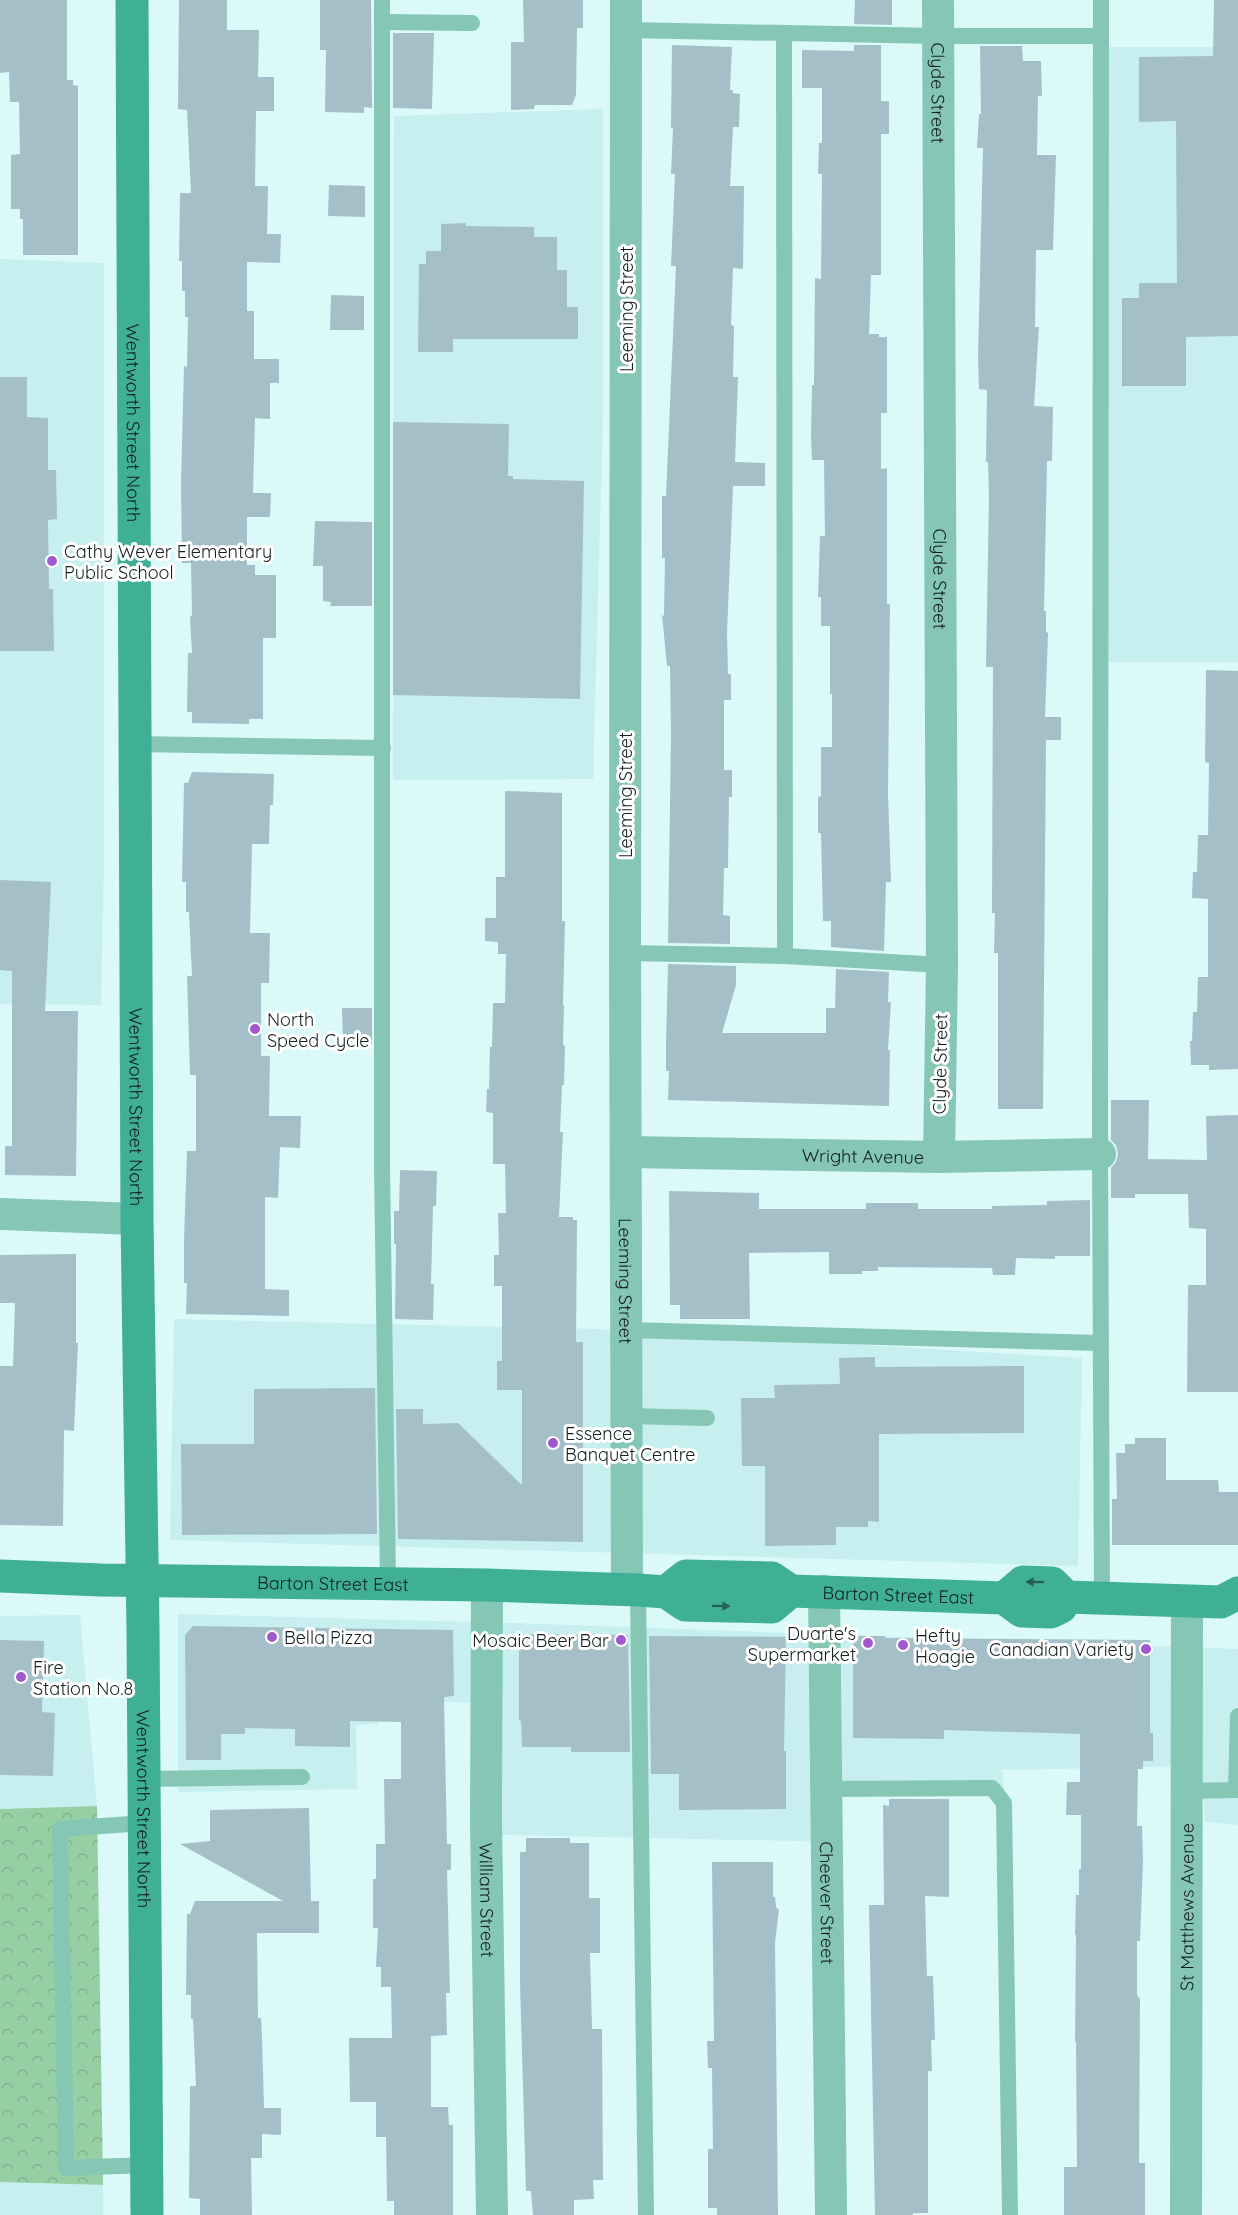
<svg xmlns="http://www.w3.org/2000/svg" width="1238" height="2215" viewBox="0 0 1238 2215" font-family="Quicksand,sans-serif">
<style>
.built{fill:#c7efef}
.park{fill:url(#park-crowns)}
.building{fill:#a5bfc8}
.lines{fill:none;stroke-linecap:round;stroke-linejoin:round}
.service{stroke:#85c6b4;stroke-width:16}
.minor{stroke:#85c6b4;stroke-width:32}
.secondary{stroke:#3fb095;stroke-width:33}
.oneway{fill:#276054}
.poi-dot{fill:#a158cc;stroke:#fff;stroke-width:2}
.labels{text-anchor:middle;dominant-baseline:central;stroke-width:6;stroke-linejoin:round;paint-order:stroke}
.street-label{font-size:18px;fill:#131e1e;stroke:#fff}
.poi-label{font-size:18px;fill:#131e1e;stroke:#fff;text-anchor:start}
</style>
<defs>
<pattern id="park-crowns" width="20" height="18" patternUnits="userSpaceOnUse" patternTransform="scale(1.5)"><rect width="20" height="18" fill="#96cfa4"/><path d="M2 6a3 3 0 1 1 6 0M12 15a3 3 0 1 1 6 0" fill="none" stroke="#80b18d"/></pattern>
</defs>
<rect width="100%" height="100%" fill="#dbf9f9"/>
<g class="built">
<polygon points="1107,47 1238,47 1238,662 1106,662"/>
<polygon points="603,109 603,415 593,779 393,780 394,116"/>
<polygon points="0,259 104,263 104,862 101,1005 0,1004"/>
<polygon points="174,1319 599,1329 1082,1358 1078,1566 170,1540"/>
<polygon points="178,1614 514,1623 1238,1649 1238,1825 1205,1822 1202,1766 1002,1770 1004,1791 839,1782 841,1842 502,1835 503,1703 382,1701 378,1724 356,1725 357,1789 178,1792"/>
<polygon points="80,1615 97,1806 0,1809 0,1616"/>
<polygon points="0,2182 103,2185 103,2215 0,2215"/>
</g>
<polygon class="park" points="97,1806 103,2185 0,2182 0,1809"/>
<g class="building">
<polygon points="0,0 67,0 67,80 73,80 73,85 78,86 78,255 23,255 23,219 20,219 20,209 11,209 11,155 20,154 19,102 10,102 9,72 0,73"/>
<polygon points="179,0 227,0 227,30 259,30 258,77 274,77 274,111 256,111 255,186 268,186 267,234 281,234 280,263 247,262 247,311 254,311 254,359 279,359 279,383 270,383 270,419 255,418 253,493 271,493 270,517 247,517 247,565 255,565 255,575 276,575 276,638 263,638 263,719 249,719 249,724 192,723 192,712 187,712 188,653 192,653 190,617 192,615 191,563 182,563 181,484 184,366 187,367 188,317 185,317 185,291 182,291 182,261 179,261 180,193 191,193 187,110 178,109"/>
<polygon points="320,0 371,0 372,108 364,107 364,113 325,112 326,50 320,50"/>
<polygon points="523,0 583,0 583,28 577,28 576,95 572,105 535,105 534,109 511,110 511,42 524,42"/>
<polygon points="855,0 892,0 892,25 854,24"/>
<polygon points="1214,0 1238,0 1238,336 1186,337 1186,386 1122,386 1122,298 1139,298 1139,283 1177,283 1176,121 1139,122 1139,57 1213,56"/>
<polygon points="393,33 434,33 432,109 393,108"/>
<polygon points="672,45 732,47 730,90 733,90 733,93 740,94 739,127 733,127 730,186 744,186 743,269 733,268 731,325 734,326 733,377 738,377 735,462 765,463 765,486 733,486 727,634 728,674 731,674 731,700 724,700 724,770 732,770 732,797 729,797 728,868 724,868 723,915 730,916 730,944 668,943 671,734 670,666 667,666 662,615 664,616 665,558 662,558 662,496 666,496 676,266 671,266 675,174 671,174 673,128 671,128"/>
<polygon points="854,45 881,45 881,101 889,101 889,134 881,134 881,275 871,275 869,334 879,334 879,337 887,337 887,413 881,413 881,469 887,468 887,604 890,604 888,794 891,882 886,882 884,951 831,947 831,921 823,921 821,833 818,833 818,797 821,796 821,747 832,747 832,694 830,694 830,626 821,626 821,597 818,597 820,536 825,536 824,460 812,460 811,436 812,385 814,385 815,278 821,279 822,174 818,174 819,143 822,143 822,88 802,88 802,50 854,51"/>
<polygon points="980,46 1022,46 1023,61 1041,61 1042,96 1038,96 1037,155 1056,155 1053,250 1036,250 1035,327 1039,327 1034,406 1053,407 1052,461 1047,461 1044,611 1046,611 1046,632 1048,633 1045,717 1061,717 1061,740 1046,740 1043,1109 998,1109 998,953 994,953 995,913 992,913 993,667 986,667 989,496 988,462 986,462 987,390 979,389 978,358 983,148 977,148 979,114 981,114"/>
<polygon points="329,185 365,186 365,217 328,216"/>
<polygon points="466,223 466,226 534,227 534,237 557,237 557,270 567,270 567,307 578,307 578,339 453,339 453,352 418,352 419,264 426,264 426,251 441,251 441,224"/>
<polygon points="331,295 364,296 364,330 330,330"/>
<polygon points="0,377 27,377 27,417 48,418 48,470 56,470 57,519 48,520 49,589 53,589 54,651 0,651"/>
<polygon points="393,422 509,424 508,476 513,476 513,479 584,481 580,699 393,695"/>
<polygon points="315,521 372,522 372,606 330,606 331,602 323,601 323,566 313,566"/>
<polygon points="1206,670 1238,671 1238,1069 1209,1070 1209,1065 1191,1065 1190,1041 1192,1041 1193,1012 1197,1012 1198,977 1208,977 1208,899 1192,898 1193,872 1197,872 1198,835 1208,835 1209,763 1205,762"/>
<polygon points="192,772 274,774 273,805 270,805 269,844 252,844 250,933 270,933 269,983 261,983 261,1056 270,1056 269,1116 301,1116 300,1148 280,1147 278,1198 265,1197 265,1289 289,1290 289,1316 186,1314 187,1283 184,1283 184,1241 187,1151 196,1151 196,1075 190,1075 187,976 192,976 189,912 186,912 186,882 182,882 184,783 188,783"/>
<polygon points="505,791 562,793 562,921 565,921 563,1005 564,1005 563,1045 565,1046 564,1085 562,1085 560,1132 563,1132 559,1217 573,1217 573,1220 577,1220 576,1342 583,1342 583,1542 398,1539 396,1409 423,1409 423,1424 458,1423 522,1485 522,1390 497,1390 497,1361 502,1361 502,1286 494,1286 494,1255 499,1255 498,1213 506,1213 505,1164 493,1164 493,1113 486,1112 487,1089 489,1089 490,1047 492,1047 493,1003 505,1003 506,954 498,954 498,942 485,941 485,918 496,918 496,877 505,877"/>
<polygon points="0,880 51,882 45,1011 78,1011 76,1176 5,1175 5,1146 12,1146 12,971 0,970"/>
<polygon points="668,964 736,966 736,985 722,1033 826,1033 826,1008 835,1008 836,969 889,972 888,1002 891,1002 888,1050 890,1050 889,1106 668,1100 669,1071 666,1071 666,1045"/>
<polygon points="342,1008 372,1008 372,1044 343,1045"/>
<polygon points="1111,1100 1149,1100 1148,1159 1207,1160 1206,1116 1238,1115 1238,1392 1187,1392 1188,1285 1206,1285 1206,1229 1189,1228 1188,1194 1135,1194 1135,1198 1111,1198 1111,1168 1116,1162 1118,1154 1116,1145 1111,1140"/>
<polygon points="400,1170 437,1171 436,1206 433,1206 431,1284 434,1284 433,1320 395,1319 396,1244 394,1244 394,1211 399,1211"/>
<polygon points="669,1191 759,1193 759,1209 866,1209 866,1203 918,1203 918,1209 992,1209 992,1206 1047,1205 1047,1201 1090,1200 1090,1256 1055,1256 1055,1259 1016,1258 1015,1275 993,1275 992,1268 878,1267 878,1271 862,1271 862,1274 829,1274 829,1252 749,1253 750,1319 680,1319 680,1305 670,1305"/>
<polygon points="76,1254 76,1343 78,1343 74,1431 64,1430 63,1526 0,1525 0,1366 13,1366 15,1303 0,1303 0,1255"/>
<polygon points="875,1357 875,1367 1024,1366 1024,1433 879,1434 879,1522 868,1521 868,1527 836,1527 836,1545 765,1546 765,1466 742,1466 741,1398 775,1398 774,1385 840,1384 839,1358"/>
<polygon points="375,1388 377,1534 182,1535 181,1444 254,1444 254,1389"/>
<polygon points="1135,1438 1166,1438 1166,1480 1218,1480 1219,1492 1238,1492 1238,1545 1112,1545 1112,1499 1117,1499 1116,1453 1125,1453 1125,1444 1135,1444"/>
<polygon points="193,1626 453,1630 454,1696 444,1697 447,1844 451,1844 451,1870 447,1870 450,1993 446,1993 447,2035 431,2036 431,2107 448,2107 449,2125 453,2125 453,2215 394,2215 394,2201 387,2201 386,2137 376,2137 376,2102 350,2102 349,2038 392,2038 391,1987 381,1987 381,1967 376,1967 378,1928 373,1928 373,1879 376,1879 376,1844 385,1844 384,1779 401,1779 401,1722 350,1721 350,1747 295,1746 295,1729 245,1728 245,1734 221,1734 221,1760 186,1760 185,1635"/>
<polygon points="519,1634 628,1635 630,1752 571,1752 571,1747 522,1747 521,1721 519,1720"/>
<polygon points="649,1636 786,1637 784,1751 786,1751 786,1809 679,1810 679,1774 651,1774"/>
<polygon points="853,1636 885,1636 885,1638 1150,1640 1150,1733 1153,1733 1153,1761 1143,1761 1143,1769 1138,1769 1137,1826 1142,1826 1143,1861 1140,1941 1137,1941 1137,1995 1140,1999 1139,2163 1145,2163 1145,2215 1064,2215 1064,2167 1077,2167 1076,2042 1075,2042 1076,1935 1075,1935 1076,1895 1079,1895 1079,1869 1081,1869 1081,1815 1066,1815 1067,1782 1080,1782 1080,1734 944,1730 944,1739 853,1738"/>
<polygon points="0,1640 44,1641 42,1712 55,1713 53,1776 0,1775"/>
<polygon points="889,1799 949,1799 949,1897 925,1896 927,1976 933,1976 935,2040 931,2040 932,2071 928,2071 928,2213 913,2213 913,2215 875,2215 869,1905 884,1905 883,1805 889,1806"/>
<polygon points="309,1808 311,1901 319,1901 319,1933 257,1933 258,2018 261,2018 262,2037 264,2108 281,2108 281,2135 262,2134 262,2158 251,2158 252,2215 200,2215 200,2199 189,2198 190,2086 196,2086 193,2019 191,2019 191,1995 186,1995 187,1914 190,1914 195,1901 283,1901 180,1844 210,1841 210,1810"/>
<polygon points="526,1838 570,1838 570,1843 589,1843 589,1898 600,1898 600,1953 590,1953 592,2029 602,2029 603,2180 593,2180 594,2199 574,2200 574,2215 533,2215 531,2191 526,2191 520,1983 520,1852 526,1852"/>
<polygon points="712,1862 773,1862 773,1897 775,1897 776,1907 779,1910 775,1942 778,2215 717,2215 717,2208 708,2208 708,2149 713,2149 712,2068 708,2068 707,2041 714,2041"/>
</g>
<g class="lines">
<g class="service">
<polyline points="382,0 382,1166 388,1583"/>
<polyline points="1101,0 1100,1154 1102,1598"/>
<polyline points="382,22 472,23"/>
<polyline points="626,30 938,36 1100,36"/>
<polyline points="784,34 785,956"/>
<polyline points="135,744 383,748"/>
<polyline points="625,953 785,956 942,965"/>
<polyline points="627,1330 1101,1343"/>
<polyline points="627,1416 707,1418"/>
<polyline points="638,1590 646,2215"/>
<polyline points="144,1779 302,1777"/>
<polyline points="826,1789 992,1788 1004,1803 1010,2215"/>
<polyline points="1185,1791 1236,1790 1238,1716"/>
<polyline points="144,1823 60,1829 66,2168 147,2165"/>
</g>
<g class="minor">
<path id="s1" d="M626 0 625 953 627 1590"/>
<path id="s2" d="M938 0 942 965 939 1157"/>
<path id="s3" d="M626 1152 939 1157 1100 1154"/>
<polyline points="0,1214 137,1219"/>
<path id="s4" d="M487 1585 486 1822 492 2215"/>
<path id="s5" d="M824 1591 831 2215"/>
<path id="s6" d="M1186 2215 1187 1601"/>
</g>
<g class="secondary">
<path id="s7" d="M132 0 137 1219 143 1629 147 2215"/>
<path id="s8" d="M0 1576 101 1580 487 1585 638 1590 666 1592 685 1605 772 1607 791 1591"/>
<path id="s9" d="M666 1592 686 1576 772 1578 791 1591 1004 1598 1022 1611 1051 1612 1061 1607 1066 1597"/>
<polyline points="1004,1598 1023,1582 1052,1583 1066,1597 1221,1602 1238,1593"/>
</g>
</g>
<defs><path id="oneway-solid" d="M-6-.8H1V-3.2L6.5 0L1 3.2V.8H-6Z" transform="scale(1.5)"/></defs>
<g class="oneway">
<use href="#oneway-solid" transform="translate(1035 1582) rotate(-179)"/>
<use href="#oneway-solid" transform="translate(721 1606) rotate(1)"/>
</g>
<g class="poi-dot">
<circle cx="52" cy="561" r="6"/>
<circle cx="255" cy="1029" r="6"/>
<circle cx="553" cy="1443" r="6"/>
<circle cx="272" cy="1637" r="6"/>
<circle cx="621" cy="1640" r="6"/>
<circle cx="868" cy="1643" r="6"/>
<circle cx="903" cy="1645" r="6"/>
<circle cx="1146" cy="1649" r="6"/>
<circle cx="21" cy="1677" r="6"/>
</g>
<g class="labels">
<g class="street-label">
<text stroke="none"><textPath href="#s2" startOffset="93">Clyde Street</textPath></text>
<text transform="translate(626 309) rotate(-90)">Leeming Street</text>
<text stroke="none"><textPath href="#s7" startOffset="423">Wentworth Street North</textPath></text>
<text stroke="none"><textPath href="#s2" startOffset="579">Clyde Street</textPath></text>
<text transform="translate(625 795) rotate(-90)">Leeming Street</text>
<text transform="translate(940 1064) rotate(-89)">Clyde Street</text>
<text stroke="none"><textPath href="#s7" startOffset="1107">Wentworth Street North</textPath></text>
<text stroke="none"><textPath href="#s3" startOffset="237">Wright Avenue</textPath></text>
<text stroke="none"><textPath href="#s1" startOffset="1281">Leeming Street</textPath></text>
<text stroke="none"><textPath href="#s8" startOffset="333">Barton Street East</textPath></text>
<text stroke="none"><textPath href="#s9" startOffset="242">Barton Street East</textPath></text>
<text stroke="none"><textPath href="#s7" startOffset="1809">Wentworth Street North</textPath></text>
<text stroke="none"><textPath href="#s4" startOffset="315">William Street</textPath></text>
<text stroke="none"><textPath href="#s5" startOffset="312">Cheever Street</textPath></text>
<text stroke="none"><textPath href="#s6" startOffset="308">St Matthews Avenue</textPath></text>
</g>
<g class="poi-label">
<text x="64" y="551">Cathy Wever Elementary<tspan x="64" dy="21">Public School</tspan></text>
<text x="267" y="1019">North<tspan x="267" dy="21">Speed Cycle</tspan></text>
<text x="565" y="1433">Essence<tspan x="565" dy="21">Banquet Centre</tspan></text>
<text x="856" y="1633" text-anchor="end">Duarte's<tspan x="856" dy="21">Supermarket</tspan></text>
<text x="915" y="1635">Hefty<tspan x="915" dy="21">Hoagie</tspan></text>
<text x="284" y="1637">Bella Pizza</text>
<text x="609" y="1640" text-anchor="end">Mosaic Beer Bar</text>
<text x="1134" y="1649" text-anchor="end">Canadian Variety</text>
<text x="33" y="1667">Fire<tspan x="33" dy="21">Station No.8</tspan></text>
</g>
</g>
</svg>
